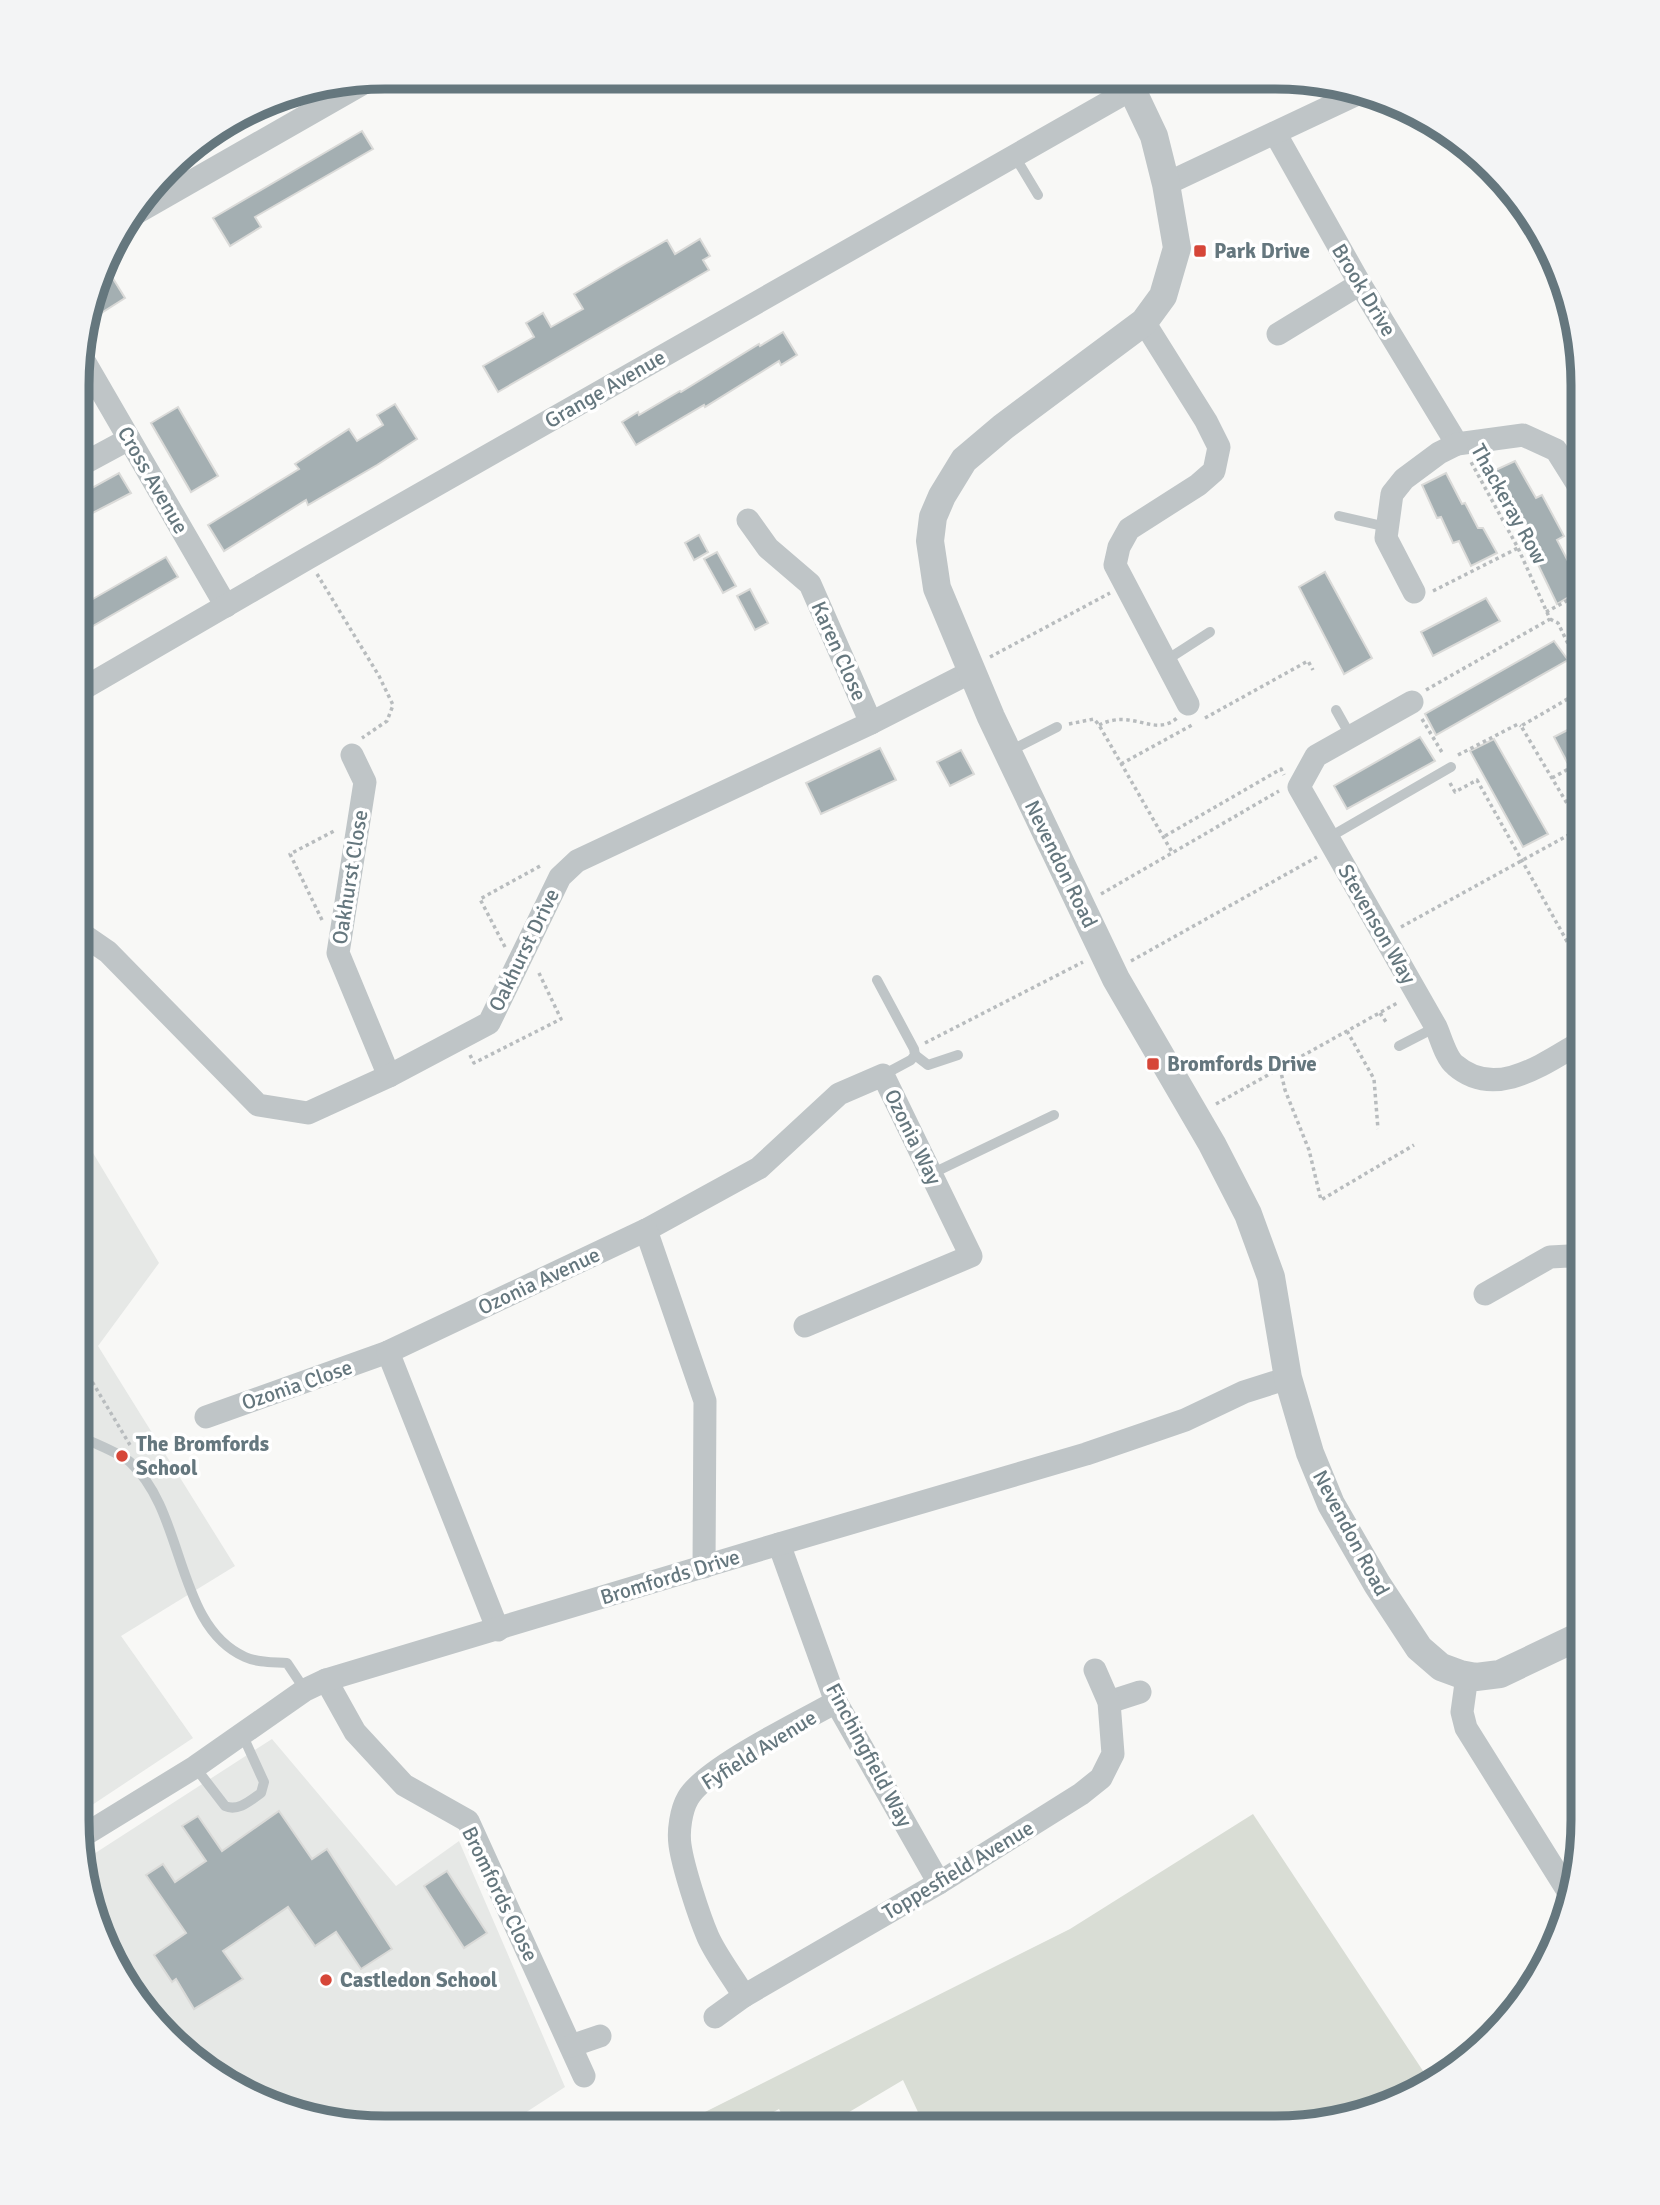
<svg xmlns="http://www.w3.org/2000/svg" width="1660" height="2205" viewBox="0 0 1660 2205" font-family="Signika,sans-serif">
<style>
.built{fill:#e6e8e6}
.green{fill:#d9ddd5}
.building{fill:#a4afb2;stroke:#dadad8;stroke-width:2}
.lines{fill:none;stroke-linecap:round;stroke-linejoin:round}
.path{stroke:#b8bcbe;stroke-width:3.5;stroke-dasharray:3.5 3.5;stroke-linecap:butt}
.service{stroke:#bfc5c7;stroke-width:10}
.minor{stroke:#bfc5c7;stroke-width:23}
.tertiary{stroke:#bfc5c7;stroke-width:28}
.poi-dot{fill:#d64638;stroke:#fff;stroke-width:2.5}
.labels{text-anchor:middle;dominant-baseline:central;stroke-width:7;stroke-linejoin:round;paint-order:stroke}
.poi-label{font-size:21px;font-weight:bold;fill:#65777e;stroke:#fff;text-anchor:start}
.street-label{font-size:21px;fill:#65777e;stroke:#fff}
.rim{fill:none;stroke:#65777e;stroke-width:9}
</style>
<rect width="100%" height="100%" fill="#f8f8f6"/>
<g class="built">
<polygon points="78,1128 159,1263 98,1346 235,1566 121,1636 193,1738 77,1815"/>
<polygon points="272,1739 396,1886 459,1841 565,2087 505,2126 346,2125 214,2076 164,2032 102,1927 86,1859"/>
</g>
<polygon class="green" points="1253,1814 1431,2083 1411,2096 1275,2128 925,2127 903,2080 824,2127 788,2127 779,2109 747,2127 677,2126 1070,1929"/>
<g class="building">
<polygon points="362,131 373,149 255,217 261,227 230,246 213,218"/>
<polygon points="700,239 710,256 703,260 709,270 498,392 483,366 534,337 526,323 543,313 551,327 583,309 574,294 625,264 667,240 675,254"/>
<polygon points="103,277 112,277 125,298 87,322"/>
<polygon points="783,332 797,355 781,365 779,361 705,407 704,405 636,445 622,422 638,412 639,415 680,391 681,392 759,344 760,346"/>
<polygon points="395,404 417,439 377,465 308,505 306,500 224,551 208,525 299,469 295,464 349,429 357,441 383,425 377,415"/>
<polygon points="178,407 218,476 191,492 151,423"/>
<polygon points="1515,461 1536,498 1542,495 1564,536 1557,540 1583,590 1583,624 1569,597 1557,604 1532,552 1537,550 1517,512 1513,514 1487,474"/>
<polygon points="119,473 131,493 79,520 79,495"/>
<polygon points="1446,473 1462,504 1465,503 1478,528 1483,528 1497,553 1471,566 1459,541 1453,543 1441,517 1437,518 1422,485"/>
<polygon points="699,535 708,552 694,560 685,543"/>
<polygon points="717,552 736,586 723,593 704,559"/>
<polygon points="166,557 178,577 79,634 79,607"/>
<polygon points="1325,572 1372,658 1344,674 1299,587"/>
<polygon points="750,589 768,623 755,630 737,596"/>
<polygon points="1486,598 1500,621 1433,656 1421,632"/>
<polygon points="1554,641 1568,660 1436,735 1425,714"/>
<polygon points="1583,722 1583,753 1567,762 1554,737"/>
<polygon points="1420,737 1435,761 1347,809 1334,786"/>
<polygon points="1494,739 1548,834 1523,847 1470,751"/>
<polygon points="880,748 896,780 821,814 806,783"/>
<polygon points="961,750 974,774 950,786 937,762"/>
<polygon points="279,1811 312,1859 327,1849 392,1949 361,1969 336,1932 315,1946 288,1907 223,1951 243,1979 194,2009 176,1979 172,1982 154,1955 186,1933 146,1875 163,1864 175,1882 206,1861 182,1826 198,1816 222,1851"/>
<polygon points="447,1871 487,1933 464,1948 424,1886"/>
</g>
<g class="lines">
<g class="path">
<polyline points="317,574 379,676 393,705 387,721 362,738"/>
<polyline points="1433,591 1518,548"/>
<polyline points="1546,612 1583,592"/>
<polyline points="1550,619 1558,623 1583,675"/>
<polyline points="990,657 1110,593"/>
<polyline points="1426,690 1550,619 1518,548 1471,462"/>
<polyline points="1205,718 1308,661 1313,670"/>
<polyline points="1422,719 1443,754"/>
<polyline points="1069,724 1094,719 1099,725 1172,852"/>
<path d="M1099 725C1133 708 1154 738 1177 718"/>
<polyline points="1458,755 1518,724 1521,726"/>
<polyline points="1121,764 1192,725"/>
<polyline points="1552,778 1583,761"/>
<polyline points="1450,783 1455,792 1477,780 1583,970"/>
<polyline points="1581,827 1521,726 1583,690"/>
<polyline points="1165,836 1281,769 1284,775"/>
<polyline points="1101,894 1279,791"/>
<polyline points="322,920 290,854 336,830"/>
<polyline points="1401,927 1583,827"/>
<polyline points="1565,941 1583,932"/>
<polyline points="505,947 480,899 542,865"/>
<polyline points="1131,961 1317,857"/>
<polyline points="1380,1013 1386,1022"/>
<polyline points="1347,1031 1374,1079 1378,1129"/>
<polyline points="925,1043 1083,962"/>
<polyline points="470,1055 474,1063 561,1019 538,971"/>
<polyline points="1280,1068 1285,1090 1309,1150 1321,1200 1414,1145"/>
<polyline points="1216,1104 1399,1002"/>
<polyline points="78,1358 130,1445"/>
</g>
<g class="service">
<polyline points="1014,155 1038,195"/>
<polyline points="1339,516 1387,527"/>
<polyline points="1165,661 1210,632"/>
<polyline points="1336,710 1350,735"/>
<polyline points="1008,752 1057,727"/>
<polyline points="1328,838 1451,767"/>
<polyline points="877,980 914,1049 915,1055 911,1060 883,1075"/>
<polyline points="1399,1046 1436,1027"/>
<polyline points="915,1055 928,1065 958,1055"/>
<polyline points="931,1174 1054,1115"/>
<path d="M78 1435C92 1443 119 1452 130 1462 186 1513 175 1626 245 1657 258 1663 273 1662 287 1663L305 1690"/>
<path d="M195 1767 225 1806C238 1812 251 1800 261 1793L264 1782 242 1734"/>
</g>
<g class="minor">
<polyline points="1275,133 1360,284 1457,444 1523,435 1556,450 1583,493"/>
<polyline points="1166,184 1355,95"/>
<polyline points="131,216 369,80"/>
<polyline points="1144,322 1206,421 1219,447 1214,471 1198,485 1129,529 1119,547 1115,565 1188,704"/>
<polyline points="1278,334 1360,284"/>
<polyline points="80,354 226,606"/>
<polyline points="79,466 129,439"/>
<polyline points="748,520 768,548 810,584 871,723"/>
<polyline points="1414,592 1386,538 1392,494 1404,479 1439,453 1457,444"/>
<polyline points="79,691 308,558 1132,89"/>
<path d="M1412 702 1316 756 1299 787 1436 1027C1441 1038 1446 1058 1455 1065 1496 1101 1546 1062 1583 1041"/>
<polyline points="352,755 365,782 338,953 389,1076"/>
<polyline points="79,932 108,952 258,1105 308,1113 389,1076 489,1023 560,877 577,861 871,723 971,672"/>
<polyline points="646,1230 759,1168 839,1094 883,1075 971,1256 805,1326"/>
<polyline points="1485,1294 1550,1257 1569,1256 1583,1259"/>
<polyline points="206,1417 388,1352"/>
<polyline points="779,1544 836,1702 939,1883"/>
<polyline points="498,1630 388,1352 646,1230 705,1401 704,1567"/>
<polyline points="1467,1676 1462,1712 1466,1728 1571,1896"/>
<polyline points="326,1680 355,1732 404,1785 468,1821 584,2076"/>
<polyline points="1109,1702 1140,1692"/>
<polyline points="81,1837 195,1767 305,1690 326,1680 779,1544 1086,1454 1185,1420 1244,1392 1288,1378"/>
<path d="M744 1996C733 1977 717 1957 708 1937 699 1916 683 1867 680 1845 678 1831 681 1810 688 1798 705 1768 804 1720 836 1702"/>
<polyline points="715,2017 744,1996 939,1883 1081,1794 1101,1778 1113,1754 1109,1702 1095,1670"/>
<polyline points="571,2046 600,2036"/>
</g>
<polyline class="tertiary" points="1127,79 1154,136 1166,184 1177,248 1163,296 1144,322 1003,427 964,460 942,496 933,517 930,541 937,588 991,717 1116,979 1212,1144 1248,1214 1271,1277 1288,1378 1310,1453 1331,1504 1377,1584 1419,1648 1441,1667 1460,1674 1476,1677 1500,1674 1582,1635"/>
</g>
<g class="poi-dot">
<rect x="1193" y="244" width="14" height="14" rx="3.5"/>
<rect x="1146" y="1057" width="14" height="14" rx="3.5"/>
<circle cx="122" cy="1456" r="7"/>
<circle cx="326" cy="1980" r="7"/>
</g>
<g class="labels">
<g class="poi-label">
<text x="1214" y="251">Park Drive</text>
<text x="1167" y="1064">Bromfords Drive</text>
<text x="136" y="1444">The Bromfords<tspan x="136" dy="24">School</tspan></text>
<text x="340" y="1980">Castledon School</text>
</g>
<g class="street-label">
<text transform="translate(1364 290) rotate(59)">Brook Drive</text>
<text transform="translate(605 389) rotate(-30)">Grange Avenue</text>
<text transform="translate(153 480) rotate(60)">Cross Avenue</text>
<text transform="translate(1509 504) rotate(61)">Thackeray Row</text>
<text transform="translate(839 651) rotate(66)">Karen Close</text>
<text transform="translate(1061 864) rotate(64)">Nevendon Road</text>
<text transform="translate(350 877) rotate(-81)">Oakhurst Close</text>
<text transform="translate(1377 924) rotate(60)">Stevenson Way</text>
<text transform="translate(524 950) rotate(-64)">Oakhurst Drive</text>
<text transform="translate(913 1137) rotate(64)">Ozonia Way</text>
<text transform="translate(539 1281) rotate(-25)">Ozonia Avenue</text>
<text transform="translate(297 1385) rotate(-19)">Ozonia Close</text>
<text transform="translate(1351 1533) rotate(62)">Nevendon Road</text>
<text transform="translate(670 1577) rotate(-17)">Bromfords Drive</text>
<text transform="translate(759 1750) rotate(-32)">Fyfield Avenue</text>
<text transform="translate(869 1755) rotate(62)">Finchingfield Way</text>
<text transform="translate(958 1870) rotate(-31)">Toppesfield Avenue</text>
<text transform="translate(500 1894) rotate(64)">Bromfords Close</text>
</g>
</g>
<path d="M0 0H1660V2205H0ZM385 89H1275A296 296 0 0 1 1571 385V1820A296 296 0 0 1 1275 2116H385A296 296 0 0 1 89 1820V385A296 296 0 0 1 385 89Z" fill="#f3f4f5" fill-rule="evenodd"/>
<path class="rim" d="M385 89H1275A296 296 0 0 1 1571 385V1820A296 296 0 0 1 1275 2116H385A296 296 0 0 1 89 1820V385A296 296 0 0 1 385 89Z"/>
</svg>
